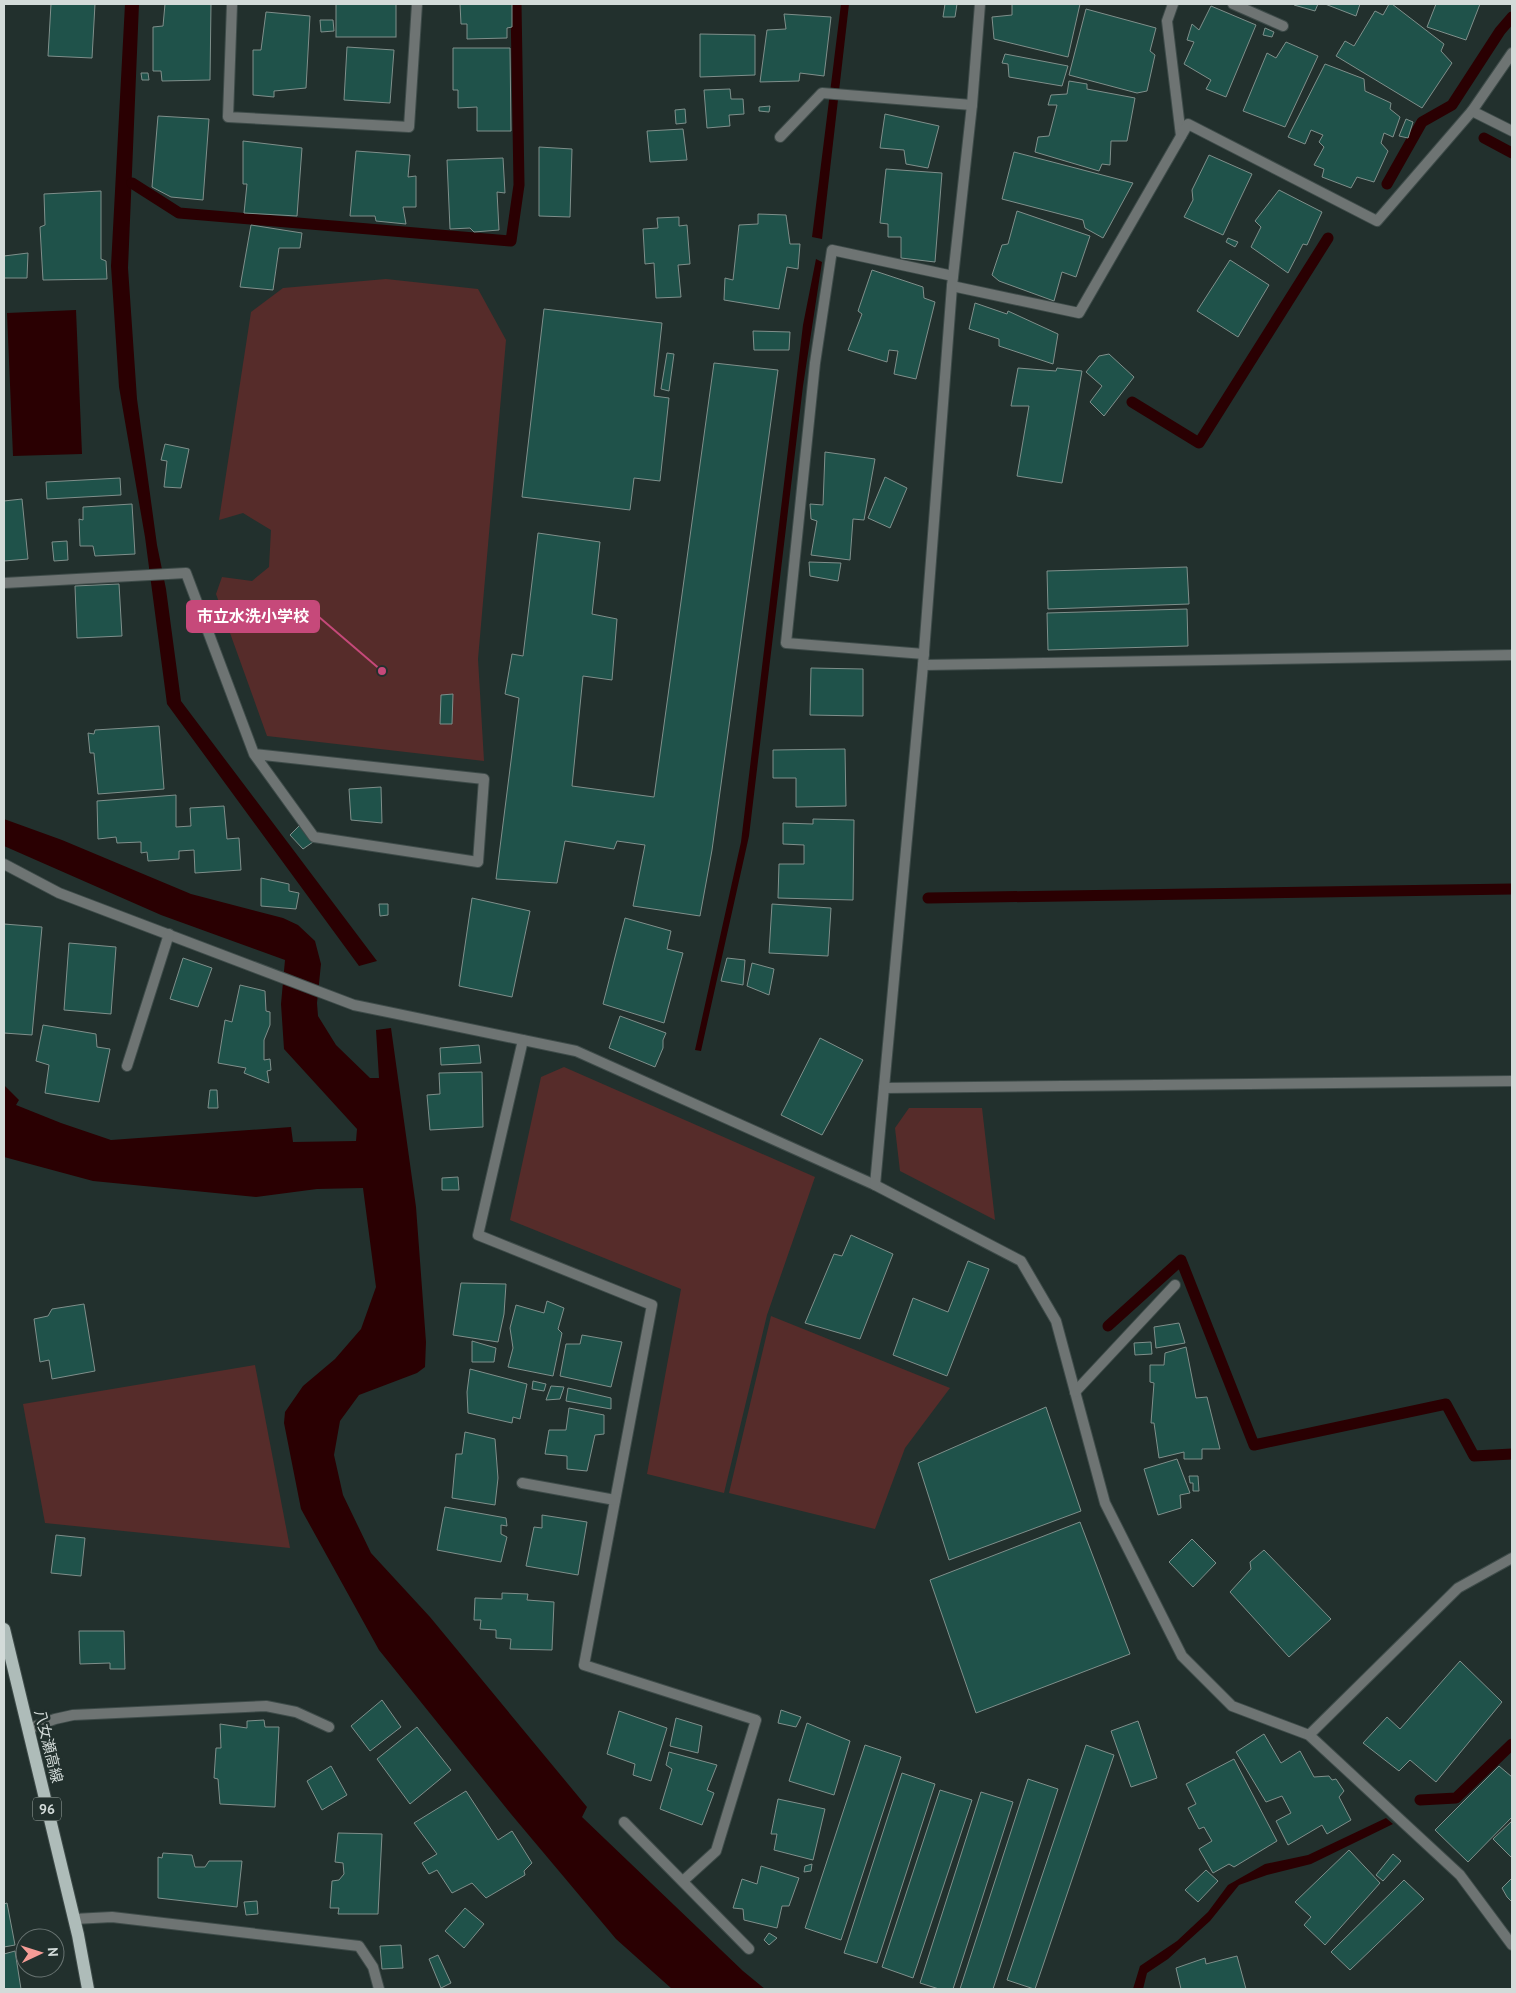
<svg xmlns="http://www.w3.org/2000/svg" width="1516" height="1993" viewBox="0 0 1516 1993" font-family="'PT Sans','Noto Sans JP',sans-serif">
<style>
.green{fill:#562c2a}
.water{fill:#2a0002}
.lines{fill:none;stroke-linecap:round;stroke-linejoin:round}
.stream{stroke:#2a0002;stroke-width:11}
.building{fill:#1f524a;stroke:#7f8f8b}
.lane-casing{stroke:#3e4b49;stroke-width:12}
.street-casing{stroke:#3e4b49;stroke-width:12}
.primary-casing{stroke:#3e4b49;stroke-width:14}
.lane{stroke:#6e7473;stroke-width:10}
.street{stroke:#6e7473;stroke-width:10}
.primary{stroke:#aebcb9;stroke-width:12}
.labels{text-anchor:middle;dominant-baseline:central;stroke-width:5;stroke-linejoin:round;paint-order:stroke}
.shield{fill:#22302d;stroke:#9ea8a5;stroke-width:1}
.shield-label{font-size:14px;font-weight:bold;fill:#d3dbd9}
.street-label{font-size:15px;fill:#d3dbd9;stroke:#22302d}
.leader{fill:none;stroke:#c6497a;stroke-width:2}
.callout-dot{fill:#c6497a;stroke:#22302d;stroke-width:2}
.callout{fill:#c6497a;stroke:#c6497a;stroke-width:2}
.callout-label{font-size:16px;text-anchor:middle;font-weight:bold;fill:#fff}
</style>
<rect width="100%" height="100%" fill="#22302d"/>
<g class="green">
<polygon points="386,279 478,289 506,340 478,659 484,761 267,736 216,594 222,577 252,581 269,567 271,530 243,513 219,520 251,312 283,288"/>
<polygon points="564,1067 815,1177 767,1315 724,1493 647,1474 681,1289 510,1220 541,1077"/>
<polygon points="909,1108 982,1108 995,1220 900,1171 895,1128"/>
<polygon points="771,1316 950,1388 905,1448 875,1529 729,1493"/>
<polygon points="255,1365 290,1548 45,1523 23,1404"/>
</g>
<g class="water">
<polygon points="125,4 139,4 128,268 137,399 157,545 166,589 181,701 377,961 359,966 167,704 145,537 119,387 111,266"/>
<polygon points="841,4 849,4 822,239 812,237"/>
<polygon points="816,259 822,262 803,386 749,836 701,1051 695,1050 741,842 803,325"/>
<polygon points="76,310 82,454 13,456 7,313"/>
<polygon points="4,819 62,840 191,894 283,918 298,925 315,941 321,964 317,1003 318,1016 336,1045 370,1078 379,1078 376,1030 391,1028 416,1207 426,1342 425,1367 417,1373 359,1395 340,1421 334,1455 343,1495 371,1553 430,1617 587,1807 582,1817 743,1971 765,1989 672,1989 616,1939 511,1814 379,1650 301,1509 284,1423 285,1412 303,1386 335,1359 361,1329 376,1287 363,1188 317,1189 256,1197 93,1181 4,1157 4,1085 19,1100 16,1105 61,1123 111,1140 291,1127 293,1142 356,1141 357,1129 284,1049 281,1004 285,960 161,915 4,846"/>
<polygon points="1386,1818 1393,1824 1311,1864 1267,1875 1239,1885 1210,1921 1168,1959 1147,1973 1143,1989 1133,1989 1140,1966 1177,1941 1208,1912 1228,1885 1265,1864 1308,1855"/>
</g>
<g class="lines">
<g class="stream">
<polyline points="1484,138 1512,153"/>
<polyline points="132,183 179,213 511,241 519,185 516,4"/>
<polyline points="1387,184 1422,122 1452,105 1500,31 1512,17"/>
<polyline points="1132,402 1199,443 1328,238"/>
<polyline points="928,898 1512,889"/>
<polyline points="1108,1326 1181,1260 1254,1445 1446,1404 1474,1456 1512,1454"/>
<polyline points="1420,1800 1456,1798 1512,1744"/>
</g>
</g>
<g class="building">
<polygon points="51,4 95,4 92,58 48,56"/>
<polygon points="165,4 211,4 210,80 162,81 161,71 153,71 153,27 163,26"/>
<rect x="336" y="4" width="60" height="33"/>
<polygon points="460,4 512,4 512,27 507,28 507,38 467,39 467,24 461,24"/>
<polygon points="945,4 957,4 955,17 943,17"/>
<polygon points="1012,4 1080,4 1068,57 994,39 992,17 1012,15"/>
<polygon points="1294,4 1318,4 1315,11 1294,5"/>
<polygon points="1325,4 1360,4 1356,16"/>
<polygon points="1389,4 1392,4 1444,44 1441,51 1452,63 1422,108 1336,56 1345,41 1354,46 1375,11 1383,15"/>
<polygon points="1436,4 1480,4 1466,40 1427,27"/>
<polygon points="1211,6 1256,25 1226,97 1206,89 1211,80 1184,64 1194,42 1187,40 1192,24 1199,30"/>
<polygon points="1086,9 1156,28 1150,51 1155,55 1147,91 1137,93 1069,75"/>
<polygon points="266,12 310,16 306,88 274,91 274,97 253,95 253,50 261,50"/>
<polygon points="784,14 831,17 824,76 800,73 799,81 760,82 767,30 786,29"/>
<polygon points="320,20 333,20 334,31 321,32"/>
<polygon points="1265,28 1274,32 1272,37 1263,35"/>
<polygon points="700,34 755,35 755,75 700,77"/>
<polygon points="1286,42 1318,56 1285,127 1243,111 1267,53 1276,58"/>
<polygon points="347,47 394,50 390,103 344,100"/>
<polygon points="453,48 510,48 511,131 477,131 477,107 458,108 458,90 453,90"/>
<polygon points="1005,54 1068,66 1062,86 1009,77 1008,64 1002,63"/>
<polygon points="1325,64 1364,79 1365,91 1391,103 1390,109 1400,117 1393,137 1384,133 1381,143 1388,151 1374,182 1357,177 1351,188 1322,177 1324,169 1314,165 1324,147 1319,142 1323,135 1311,130 1305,144 1288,137"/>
<polygon points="141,73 148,73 149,80 142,80"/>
<polygon points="1069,81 1087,84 1087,89 1135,98 1127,141 1111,141 1110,165 1102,164 1099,171 1035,152 1038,137 1049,136 1057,105 1048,105 1051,95 1067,94"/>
<polygon points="730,89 731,99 743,99 744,114 729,115 730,126 707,128 704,90"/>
<polygon points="770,106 769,112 759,111 759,107"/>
<polygon points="685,109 686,123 676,124 675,110"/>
<polygon points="885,114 939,126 928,168 906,164 904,150 880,148"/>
<polygon points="158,116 209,119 203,200 171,197 152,187"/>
<polygon points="1406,119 1413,122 1408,138 1399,136"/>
<polygon points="683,129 687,160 650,162 647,131"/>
<polygon points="243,141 302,148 297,216 244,213 247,184 243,184"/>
<polygon points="539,147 572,149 570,217 539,216"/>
<polygon points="356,151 410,155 408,177 416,176 416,207 403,207 406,224 376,221 375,216 350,216"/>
<polygon points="1014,152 1133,183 1103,238 1085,228 1083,220 1002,199"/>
<polygon points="1209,155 1252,174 1223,235 1184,217 1193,200 1192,190"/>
<polygon points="503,158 505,193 497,192 499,230 474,232 470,228 450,229 447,160"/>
<polygon points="886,169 942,173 935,262 901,258 901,237 888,237 888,224 880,223"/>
<polygon points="1279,190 1322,212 1307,245 1303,244 1288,273 1251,247 1261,227 1255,221"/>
<polygon points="101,191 101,259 106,261 107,279 43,280 40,227 45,225 44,194"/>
<polygon points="1017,211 1090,236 1076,277 1062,272 1054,301 999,281 992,275 1002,245 1008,244"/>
<polygon points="758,214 786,215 790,244 800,244 798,269 787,267 779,309 724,300 725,278 733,280 739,225 758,224"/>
<polygon points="679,217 679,226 687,225 690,264 678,265 681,297 656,298 654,263 645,264 643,229 658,228 657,218"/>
<polygon points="251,225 302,233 300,248 279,248 273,290 240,287"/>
<polygon points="1228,238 1238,242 1235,247 1226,242"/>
<polygon points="28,253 27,278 4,278 4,256"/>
<polygon points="1230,260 1269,285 1238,337 1197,311"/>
<polygon points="872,270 923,287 924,298 935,302 916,379 894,374 898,351 889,350 887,362 848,350 862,314 858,311"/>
<polygon points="975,303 1007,314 1008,311 1058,334 1053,364 999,346 999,339 969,329"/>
<polygon points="544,309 662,323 654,396 669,398 660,481 634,478 630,510 522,497"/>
<polygon points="753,331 790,332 789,350 754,350"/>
<polygon points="667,353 674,354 669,391 661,389"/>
<polygon points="1109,354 1134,377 1104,416 1090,402 1102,386 1086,372 1099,356"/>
<polygon points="714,363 778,370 712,850 700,916 633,906 645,845 617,841 614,849 565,841 557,883 496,879 519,698 505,694 512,654 523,656 538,533 600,542 592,614 617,619 612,680 583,676 572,786 654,797"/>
<polygon points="1018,368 1056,371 1057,368 1082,371 1062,483 1017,476 1029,406 1011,406"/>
<polygon points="165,444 189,449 181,488 164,487 167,461 161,460"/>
<polygon points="825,452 875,459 864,520 853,519 850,560 811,555 817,521 811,519 810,504 823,505"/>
<polygon points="885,477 907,488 890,528 868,518"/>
<polygon points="120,478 121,495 47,499 46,482"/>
<polygon points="22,499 28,559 4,561 4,501"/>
<polygon points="132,504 135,554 95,556 93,546 80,546 79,519 83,520 83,507"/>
<polygon points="67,541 68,560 54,561 52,542"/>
<polygon points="809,562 841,563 838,581 810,576"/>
<polygon points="1187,567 1189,604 1048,609 1047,571"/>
<polygon points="119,584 122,636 77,638 75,586"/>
<polygon points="1187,609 1188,646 1048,650 1047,613"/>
<polygon points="811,668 863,669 863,716 810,715"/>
<polygon points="453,694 452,724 440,724 441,695"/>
<polygon points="159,726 164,789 98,794 94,753 90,753 88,733 94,734 95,730"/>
<polygon points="845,749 846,806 796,807 796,778 773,778 773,750"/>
<polygon points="381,787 382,823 351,820 349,789"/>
<polygon points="176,795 176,827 191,826 190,808 224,806 227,839 239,838 241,870 195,873 194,850 179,851 179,859 148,861 147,852 141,853 141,842 117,843 116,837 98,839 97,801"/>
<polygon points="813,819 854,820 853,900 778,898 779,864 804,864 804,845 783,844 783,823 813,824"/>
<polygon points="300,825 313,842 303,849 290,835"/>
<polygon points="261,878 289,884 289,891 299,893 296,909 261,906"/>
<polygon points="472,898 530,911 512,997 459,986"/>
<polygon points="379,904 388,904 388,915 380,916"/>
<polygon points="772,904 831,908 828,956 769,953"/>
<polygon points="625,918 671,931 667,949 683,953 664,1023 603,1004"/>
<polygon points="4,924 42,927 32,1035 4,1033"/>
<polygon points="69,943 116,947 111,1014 64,1010"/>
<polygon points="183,958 212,968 198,1007 170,999"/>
<polygon points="727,958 745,960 743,985 721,981"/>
<polygon points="752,963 774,969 769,995 747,986"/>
<polygon points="240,985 265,991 266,1011 270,1012 270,1025 264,1040 264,1060 270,1059 271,1070 267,1071 269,1083 244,1073 246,1068 218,1063 225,1020 232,1022"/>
<polygon points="620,1016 666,1033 663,1040 663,1048 655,1067 609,1048"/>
<polygon points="43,1025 96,1034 97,1047 110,1049 99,1102 45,1093 49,1065 36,1061"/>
<polygon points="820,1038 863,1060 822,1135 781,1115"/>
<polygon points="479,1045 481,1063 441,1065 440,1048"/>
<polygon points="482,1072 483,1127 430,1130 427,1095 440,1094 439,1073"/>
<polygon points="210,1090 217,1090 218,1108 208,1108"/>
<polygon points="458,1177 459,1190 442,1190 442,1178"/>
<polygon points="851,1235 893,1254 860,1339 805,1323 834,1254 842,1256"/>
<polygon points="968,1261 989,1269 947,1376 893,1355 913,1298 948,1312"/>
<polygon points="461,1283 506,1284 504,1314 498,1342 453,1335"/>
<polygon points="547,1301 564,1308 558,1329 562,1333 553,1376 508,1367 513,1348 510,1328 516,1305 544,1313"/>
<polygon points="84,1304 95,1371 52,1379 49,1360 40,1362 34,1319 48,1316 52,1309"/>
<polygon points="1179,1323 1185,1343 1156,1348 1154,1327"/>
<polygon points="582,1335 622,1342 611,1387 560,1376 566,1344 580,1344"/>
<polygon points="472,1341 496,1348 494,1362 472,1362"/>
<polygon points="1151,1342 1152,1354 1135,1355 1134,1343"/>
<polygon points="1186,1347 1196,1398 1207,1397 1220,1449 1202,1449 1202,1459 1184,1459 1184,1452 1159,1458 1154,1423 1151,1423 1154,1383 1150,1382 1150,1365 1164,1365 1165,1353"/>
<polygon points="470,1369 527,1384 520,1419 513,1417 512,1423 468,1413 467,1392"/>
<polygon points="533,1381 546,1384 544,1391 532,1389"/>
<polygon points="551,1386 564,1387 560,1399 546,1400"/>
<polygon points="568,1388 611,1398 611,1409 566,1401"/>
<polygon points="1046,1407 1081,1511 949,1560 918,1463"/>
<polygon points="569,1408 604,1415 604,1434 595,1435 587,1471 567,1469 567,1456 545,1454 549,1430 566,1430"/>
<polygon points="465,1432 495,1439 498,1478 495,1505 452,1498 456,1454 462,1454"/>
<polygon points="1177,1459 1190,1493 1180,1495 1181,1508 1158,1515 1144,1469"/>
<polygon points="1189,1476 1198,1476 1199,1491 1193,1491 1193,1483 1190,1483"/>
<polygon points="445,1507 506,1518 507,1526 501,1525 501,1534 507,1537 501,1562 437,1550"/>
<polygon points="542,1515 587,1522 578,1575 526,1566 534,1527 542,1528"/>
<polygon points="1080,1522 1130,1654 976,1713 930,1580"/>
<polygon points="56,1535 85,1538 81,1576 51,1573"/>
<polygon points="1192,1539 1216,1563 1193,1587 1169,1562"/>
<polygon points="1264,1550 1331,1619 1289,1657 1230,1592 1251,1569 1250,1562"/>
<polygon points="502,1593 528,1594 527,1600 554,1602 552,1650 510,1649 511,1639 496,1638 496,1630 480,1629 481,1620 474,1620 475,1598 502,1599"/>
<polygon points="79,1631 124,1631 125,1669 110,1669 110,1663 80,1664"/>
<polygon points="1460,1661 1502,1702 1436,1782 1410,1760 1399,1771 1363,1743 1387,1717 1400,1729"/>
<polygon points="382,1700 401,1727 370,1751 351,1726"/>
<polygon points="781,1710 801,1717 796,1727 778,1723"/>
<polygon points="619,1711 667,1728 651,1781 633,1775 635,1764 607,1754"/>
<polygon points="676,1718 702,1726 698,1753 670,1746"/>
<polygon points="264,1720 265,1727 279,1727 275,1807 220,1804 218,1779 214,1778 216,1748 221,1748 220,1724 247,1728 247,1721"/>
<polygon points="1138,1721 1157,1778 1131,1787 1111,1731"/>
<polygon points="807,1723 850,1741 834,1795 789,1781"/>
<polygon points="417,1727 451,1770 410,1804 377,1759"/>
<polygon points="1264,1734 1281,1763 1300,1751 1314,1777 1329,1776 1332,1780 1336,1779 1344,1791 1339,1797 1351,1820 1327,1834 1322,1825 1288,1845 1276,1821 1291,1813 1282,1796 1266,1802 1236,1752"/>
<polygon points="865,1745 901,1757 841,1940 805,1928"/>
<polygon points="1086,1745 1114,1755 1035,1989 1034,1989 1007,1980"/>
<polygon points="669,1752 717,1765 707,1790 714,1793 702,1825 660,1809 672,1769 666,1765"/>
<polygon points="1234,1759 1277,1841 1234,1867 1229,1864 1213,1873 1199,1849 1212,1841 1204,1827 1199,1829 1188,1808 1196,1804 1186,1784"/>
<polygon points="331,1766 347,1795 322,1810 307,1781"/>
<polygon points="1499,1766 1512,1777 1512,1817 1468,1862 1435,1830"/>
<polygon points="902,1773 935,1784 877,1963 844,1953"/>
<polygon points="1028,1779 1058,1789 993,1989 960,1989"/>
<polygon points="940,1790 972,1800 913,1978 882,1967"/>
<polygon points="466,1791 498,1840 512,1831 532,1863 524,1871 525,1875 486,1898 472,1883 452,1893 437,1870 429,1874 422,1863 437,1854 414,1823"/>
<polygon points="981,1792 1013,1802 953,1989 939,1989 920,1983"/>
<polygon points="778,1799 825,1809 813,1860 774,1850 777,1834 771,1834"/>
<polygon points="1512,1821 1512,1858 1493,1839"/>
<polygon points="338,1833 382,1834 378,1914 338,1914 339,1908 330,1908 332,1881 339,1880 344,1874 343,1863 335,1862"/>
<polygon points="1349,1850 1380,1883 1325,1945 1304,1925 1311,1917 1295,1902"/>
<polygon points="163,1853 192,1855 195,1867 205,1867 209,1861 242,1861 237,1907 158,1898 158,1857 162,1858"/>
<polygon points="1393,1854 1401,1861 1383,1881 1376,1875"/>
<polygon points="812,1864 811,1871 804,1872 805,1866"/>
<polygon points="761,1866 799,1878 789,1906 782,1906 777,1928 744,1920 743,1909 733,1908 742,1879 757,1884"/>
<polygon points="1206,1870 1218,1881 1198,1902 1185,1890"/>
<polygon points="1512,1878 1512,1902 1507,1897 1502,1888"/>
<polygon points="1404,1880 1424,1899 1350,1970 1331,1952"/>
<polygon points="257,1901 258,1914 246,1915 244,1902"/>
<polygon points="7,1903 15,1945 4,1947 4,1904"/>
<polygon points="465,1908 484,1924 464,1948 445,1931"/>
<polygon points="769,1933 777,1938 769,1945 764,1940"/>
<polygon points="401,1945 403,1968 382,1969 380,1946"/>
<polygon points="15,1951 21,1989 4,1989 4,1954"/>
<polygon points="438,1955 451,1983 441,1988 429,1959"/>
<polygon points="1237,1956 1246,1989 1181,1989 1176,1968 1205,1958 1206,1964"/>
</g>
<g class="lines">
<g class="lane-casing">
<g id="lane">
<polyline points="1173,4 1167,21 1181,136"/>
<polyline points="1233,4 1283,26"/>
<polyline points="952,286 1079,313 1188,124 1377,221 1472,111"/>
<polyline points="4,583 186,573 254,754 314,837 478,862 484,779 254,754"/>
<polyline points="74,1919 112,1917 359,1946 373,1967 379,1989"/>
</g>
</g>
<g class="street-casing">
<g id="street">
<polyline points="232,4 228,117 409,127 417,4"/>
<polyline points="1512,53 1472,111 1512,131"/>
<polyline points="780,137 822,93 972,105"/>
<polyline points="924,654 786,643 815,363 832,250 953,276"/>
<polyline points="923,665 1512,655"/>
<polyline points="4,864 59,893 354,1005 576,1051 875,1185 1021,1261 1056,1321 1105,1503 1182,1656 1232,1706 1309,1735 1460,1875 1512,1945"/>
<polyline points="523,1040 478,1235 652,1305 584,1665 756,1720 716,1851 683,1881"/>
<polyline points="127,1066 169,934"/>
<polyline points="884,1088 1512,1081"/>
<polyline points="875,1185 923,665 952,286 972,105 980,4"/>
<polyline points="1075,1392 1175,1285"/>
<polyline points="522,1483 615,1500"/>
<polyline points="28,1729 55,1719 73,1715 266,1706 296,1712 329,1727"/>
<polyline points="1309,1735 1458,1588 1512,1558"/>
<polyline points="624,1822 749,1949"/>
</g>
</g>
<g class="primary-casing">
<polyline id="primary" points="4,1629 78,1935 88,1989"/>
</g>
<use href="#lane" class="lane"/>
<use href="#street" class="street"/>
<use href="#primary" class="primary"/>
</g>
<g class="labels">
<rect class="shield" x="33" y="1797.5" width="28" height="23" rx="4"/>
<g class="shield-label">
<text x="47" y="1809">96</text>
</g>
<g class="street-label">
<text transform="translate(49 1746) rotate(76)">八女瀬高線</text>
</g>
</g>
<path class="leader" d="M382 671L319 617"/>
<circle class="callout-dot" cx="382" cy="671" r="5"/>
<rect class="callout" x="187" y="601" width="132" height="31" rx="5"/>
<g class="callout-label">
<text x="253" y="622">市立水洗小学校</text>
</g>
<rect width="1516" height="1993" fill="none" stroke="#d3dbd9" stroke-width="10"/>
<g transform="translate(40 1953) rotate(86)"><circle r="24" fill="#22302d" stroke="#697472"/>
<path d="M0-4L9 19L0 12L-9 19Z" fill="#f59c96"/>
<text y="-8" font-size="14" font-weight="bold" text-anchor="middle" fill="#d3dbd9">N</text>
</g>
</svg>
